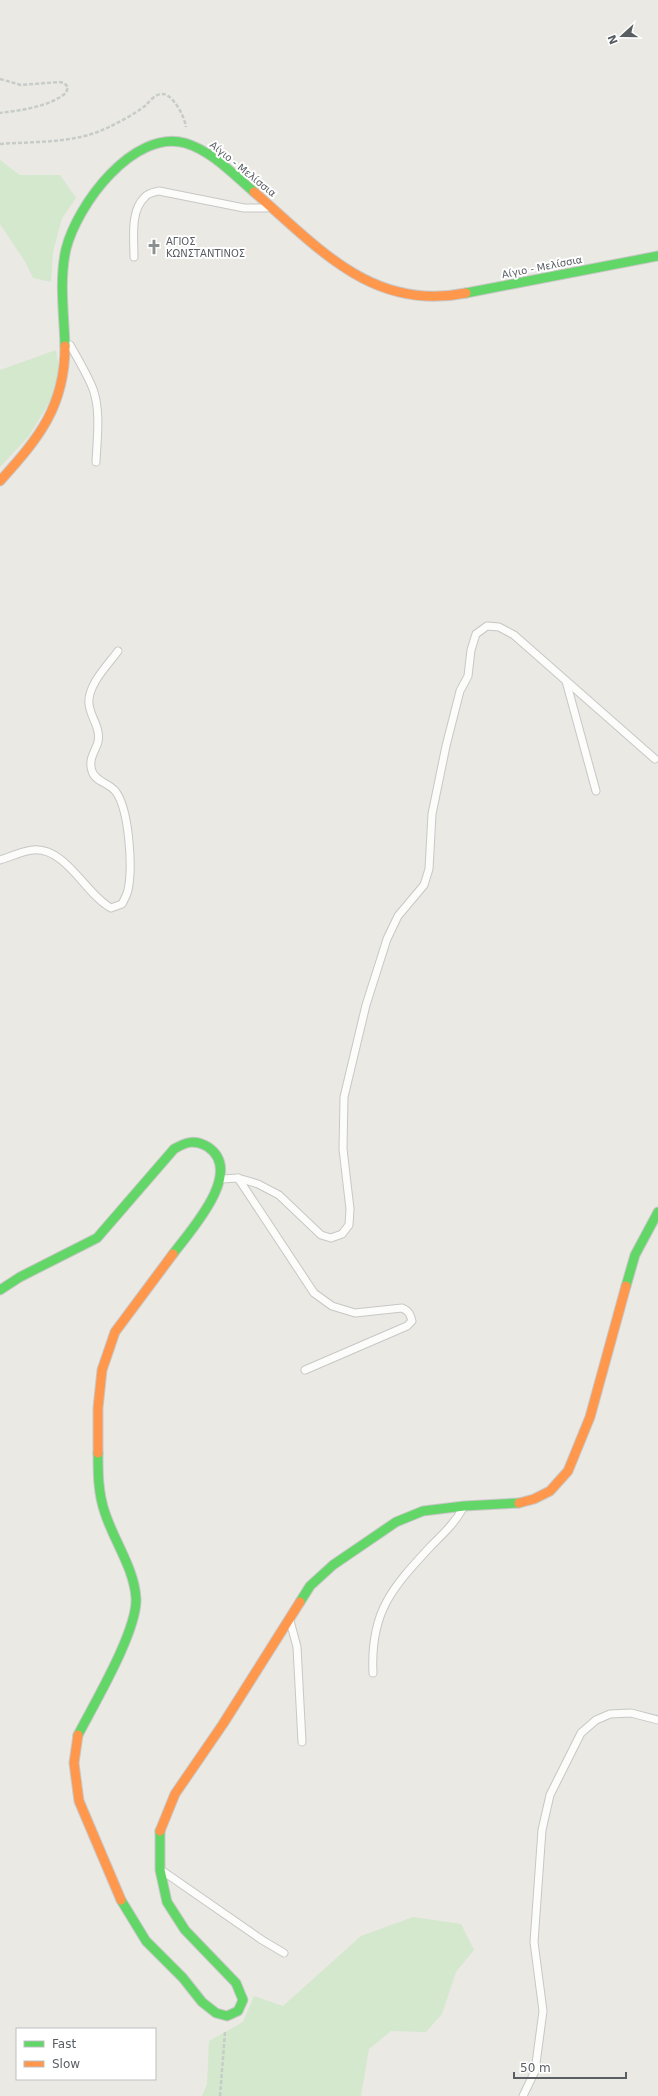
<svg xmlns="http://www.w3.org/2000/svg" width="658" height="2096" viewBox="0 0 658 2096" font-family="'DejaVu Sans',sans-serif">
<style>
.green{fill:#d3e8cd}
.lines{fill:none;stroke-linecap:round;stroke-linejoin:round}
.lane-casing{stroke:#c7c7c6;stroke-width:9}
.fast-casing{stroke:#c8c8c8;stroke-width:11}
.slow-casing{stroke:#c8c8c8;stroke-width:11}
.path{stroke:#c6ccc8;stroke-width:2.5;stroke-dasharray:4 2;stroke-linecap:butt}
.lane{stroke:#fcfcfb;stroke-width:7}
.fast{stroke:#63d668;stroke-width:9}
.slow{stroke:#ff974d;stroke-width:9}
.labels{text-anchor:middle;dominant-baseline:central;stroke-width:4;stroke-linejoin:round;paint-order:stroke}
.street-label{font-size:10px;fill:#595e63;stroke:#fff}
.poi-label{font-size:10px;fill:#595e63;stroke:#fff;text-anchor:start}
</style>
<rect width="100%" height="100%" fill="#ebe9e4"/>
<g class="green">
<polygon points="0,160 20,175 60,175 76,198 62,218 53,252 51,282 33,278 26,263 0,224"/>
<polygon points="56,350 59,368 55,393 29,436 0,467 0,370"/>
<polygon points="413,1917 461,1924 474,1950 456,1972 442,2014 426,2032 391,2031 369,2049 361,2096 202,2096 207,2084 209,2041 243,2022 254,1996 283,2006 361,1936"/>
</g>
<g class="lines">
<g class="lane-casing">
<g id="lane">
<path d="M134 257C134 239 130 210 145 197 148 193 155 192 159 191L244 208H266"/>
<path d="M70 345C78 359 87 374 93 389 101 411 97 439 96 462"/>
<polyline points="566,681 596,791"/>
<path d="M0 860C10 857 22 851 33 850 66 847 86 895 111 908L122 904C124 900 127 895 128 890 133 867 129 810 116 792 110 783 95 782 92 771 88 759 95 752 98 742 101 727 90 717 89 704 87 685 108 665 118 651"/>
<path d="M238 1178 314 1293 332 1306 355 1313 402 1308C409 1311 410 1314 412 1321L407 1326 305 1370"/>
<polyline points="222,1179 238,1178 258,1184 279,1195 321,1235 331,1238 342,1234 349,1225 350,1209 343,1149 344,1097 366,1005 387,939 398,916 424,885 429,869 432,814 446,746 460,691 468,676 471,650 476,634 487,626 499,627 514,635 655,759"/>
<polyline points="290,1621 297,1647 302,1742"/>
<path d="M373 1673C370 1612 392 1588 431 1546 443 1534 455 1523 463 1508"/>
<polyline points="164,1872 262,1940 284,1953"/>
<polyline points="523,2096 535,2071 543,2011 534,1942 542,1830 550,1795 581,1733 596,1720 610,1714 631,1713 658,1720"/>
</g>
</g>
<g class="fast-casing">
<g id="fast">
<polyline points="466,293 658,256"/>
<path d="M65 346C64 314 59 280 66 249 77 205 133 129 185 143 212 151 233 174 254 192"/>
<polyline points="626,1286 635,1255 658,1212"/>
<path d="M0 1290 20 1277 97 1238 174 1149C186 1142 195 1139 208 1147 245 1172 190 1231 173 1254"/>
<polyline points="300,1602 310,1586 333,1565 396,1522 423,1511 464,1506 519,1503"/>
<path d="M78 1735C94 1704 138 1630 136 1598 134 1568 114 1541 105 1513 98 1493 98 1473 98 1453"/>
<polyline points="121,1900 146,1941 183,1978 202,2002 216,2013 227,2016 238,2011 243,2000 236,1983 185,1930 167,1902 160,1870 160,1831"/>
</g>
</g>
<g class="slow-casing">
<g id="slow">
<path d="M254 192C318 247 372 312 466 293"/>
<path d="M0 481C39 438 65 406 65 346"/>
<polyline points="98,1453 98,1408 102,1370 115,1332 173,1254"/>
<polyline points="519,1503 534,1499 550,1491 568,1471 590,1417 626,1286"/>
<polyline points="78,1735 74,1763 79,1801 121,1900"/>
<polyline points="160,1831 175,1794 223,1724 300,1602"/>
</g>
</g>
<g class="path">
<path d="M0 79 21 85 59 82 64 83 68 87 66 93C48 107 22 110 0 113"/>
<path d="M0 144C37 141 75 144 109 127 121 121 135 114 146 105 150 101 156 93 163 94 174 95 185 118 186 127"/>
<polyline points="220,2096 225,2032"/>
</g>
<use href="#lane" class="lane"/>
<use href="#fast" class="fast"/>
<use href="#slow" class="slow"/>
</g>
<defs>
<g id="church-bare" transform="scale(1.2)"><path d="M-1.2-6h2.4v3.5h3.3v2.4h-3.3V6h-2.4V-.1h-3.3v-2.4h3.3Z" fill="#8c8f90" stroke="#fff" stroke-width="2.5" paint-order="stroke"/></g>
</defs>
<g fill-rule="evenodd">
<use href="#church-bare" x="154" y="247"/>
</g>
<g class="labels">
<g class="street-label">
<text transform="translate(243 169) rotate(39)">Αίγιο - Μελίσσια</text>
<text transform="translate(542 267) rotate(-11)">Αίγιο - Μελίσσια</text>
</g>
<g class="poi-label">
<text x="166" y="241">ΑΓΙΟΣ<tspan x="166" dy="12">ΚΩΝΣΤΑΝΤΙΝΟΣ</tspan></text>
</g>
</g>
<rect x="16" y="2028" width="140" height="52" fill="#ffffff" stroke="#bdbfc1"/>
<rect x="24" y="2041" width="20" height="6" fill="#63d668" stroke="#bdbfc1"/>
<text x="52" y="2048" font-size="12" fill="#595e63">Fast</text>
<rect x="24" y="2061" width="20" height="6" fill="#ff974d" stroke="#bdbfc1"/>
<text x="52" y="2068" font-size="12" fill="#595e63">Slow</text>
<g transform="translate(622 36) rotate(249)" stroke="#ffffff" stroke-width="3" paint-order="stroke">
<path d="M0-3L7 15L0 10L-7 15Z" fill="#595e63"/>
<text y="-6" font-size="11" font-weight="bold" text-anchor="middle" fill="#595e63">N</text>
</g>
<path d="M514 2072v6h112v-6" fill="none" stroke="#595e63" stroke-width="2"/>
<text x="520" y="2072" font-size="12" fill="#595e63" stroke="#ffffff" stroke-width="3" paint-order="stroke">50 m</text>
</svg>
